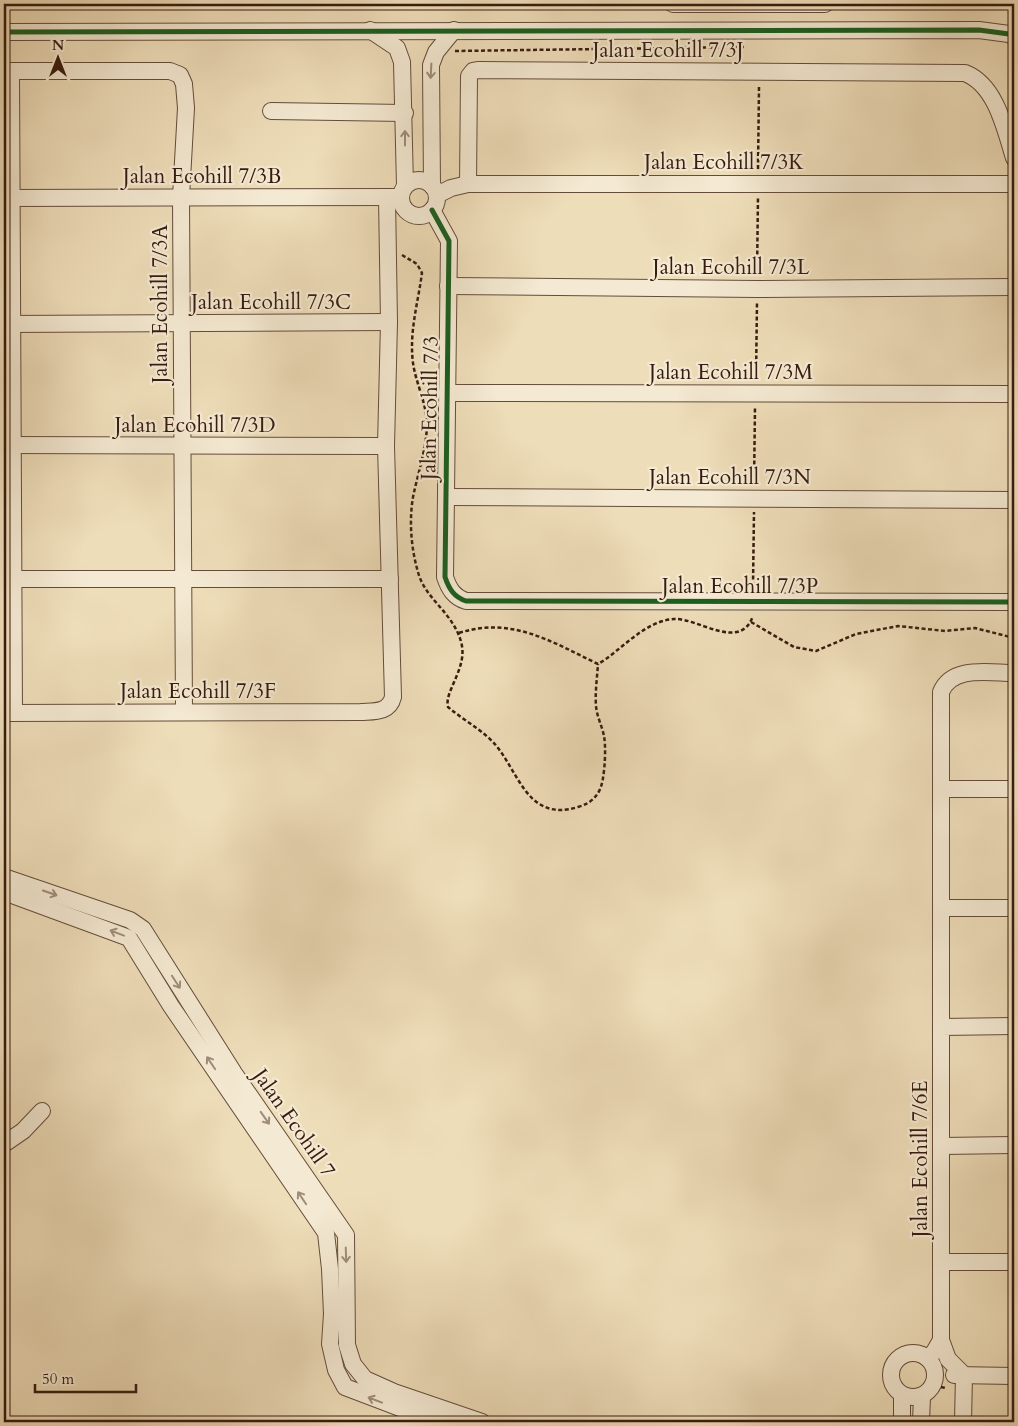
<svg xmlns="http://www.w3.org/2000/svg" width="1018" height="1426" viewBox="0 0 1018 1426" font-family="Cardo,serif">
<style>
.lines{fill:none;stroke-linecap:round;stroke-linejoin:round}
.minor-casing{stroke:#654c3a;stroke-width:18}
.path{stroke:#371b0f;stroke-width:2.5;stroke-dasharray:4 2.5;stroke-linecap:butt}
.minor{stroke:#f4e9d2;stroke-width:16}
.cycleway-casing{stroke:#f4e9d2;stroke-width:8}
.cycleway{stroke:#1b5e20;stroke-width:5}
.oneway{stroke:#9f8c7a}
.labels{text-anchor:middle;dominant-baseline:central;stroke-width:4.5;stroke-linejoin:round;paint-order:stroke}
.street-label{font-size:21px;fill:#371b0f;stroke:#f4e9d2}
</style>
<rect width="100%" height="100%" fill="#eeddb9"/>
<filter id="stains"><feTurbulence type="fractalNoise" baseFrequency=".004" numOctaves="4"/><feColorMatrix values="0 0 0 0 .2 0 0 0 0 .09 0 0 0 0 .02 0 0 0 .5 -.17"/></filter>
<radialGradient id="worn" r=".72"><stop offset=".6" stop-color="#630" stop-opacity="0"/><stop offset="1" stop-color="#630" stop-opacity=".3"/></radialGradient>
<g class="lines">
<g class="minor-casing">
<g id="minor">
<polyline points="673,4 825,4"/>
<polyline points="370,30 397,48 402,62 405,186"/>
<polyline points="4,32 979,30 1009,34 1014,37"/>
<polyline points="4,71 170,71 180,75 184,84 186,108 181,197 184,711"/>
<polyline points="11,71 14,713"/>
<polyline points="271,111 405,113"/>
<circle cx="419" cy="198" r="18"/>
<path d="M468 184 469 76 473 71 479 70 965 73C996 85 1005 129 1014 158"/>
<polyline points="432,186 431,65 436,52 454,30"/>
<polyline points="437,195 451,188 468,184 1014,184"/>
<polyline points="4,198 401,197"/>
<path d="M432 210 449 241 445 577C449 589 454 597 466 601L1014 602"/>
<polyline points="448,286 757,289 1014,287"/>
<polyline points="4,324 389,322"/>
<polyline points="447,393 1014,394"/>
<polyline points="4,445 386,446"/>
<polyline points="446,497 1014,500"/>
<polyline points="4,579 390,579"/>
<path d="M4 713 361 712C374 711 389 713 393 697L386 446 389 322 387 197"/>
<polyline points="941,789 1014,789"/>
<polyline points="4,877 130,920 143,929 234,1073 346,1235 347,1345 353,1364 365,1379 394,1392 482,1422"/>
<polyline points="4,892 129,938 171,1006 326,1233 330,1269 332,1314 330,1344 336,1370 345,1387 437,1422"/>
<polyline points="941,908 1014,908"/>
<path d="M941 1027V692C952 665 989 673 1014 673"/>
<polyline points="4,1144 23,1131 42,1111"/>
<polyline points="941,1146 1014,1145"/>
<polyline points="941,1262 1014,1262"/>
<polyline points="941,1340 948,1359 964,1375 963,1422"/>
<circle cx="913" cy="1375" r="22"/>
<polyline points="927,1358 934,1352 941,1340 941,1027 1014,1026"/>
<polyline points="954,1375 1014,1376"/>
<polyline points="902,1422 902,1395"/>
<polyline points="921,1422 922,1396"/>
</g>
</g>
<g class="path">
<polyline points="455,51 744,47"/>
<polyline points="758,169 759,87"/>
<path d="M402 255 417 264 422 273C418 303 409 332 413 363 416 384 427 404 427 426 426 450 418 473 413 497 409 521 411 548 418 572 425 600 456 614 462 646 466 670 444 692 448 707 462 719 479 728 493 742 519 770 526 823 578 807 593 803 601 793 603 778 605 766 606 747 604 736 602 726 597 717 596 706 595 693 597 678 598 664"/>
<polyline points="757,274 758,197"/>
<polyline points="756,379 757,302"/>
<polyline points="754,484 755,407"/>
<polyline points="753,586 754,512"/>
<polyline points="751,622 794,647 816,651 856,634 898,626 945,631 975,628 1014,638"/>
<path d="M459 633C512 616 552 642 598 664 622 650 644 621 674 619 699 618 740 652 753 616"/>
<polyline points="936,1391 940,1387 946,1388"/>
</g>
<use href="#minor" class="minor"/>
<g class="cycleway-casing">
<g id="cycleway">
<polyline points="4,32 979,30 1009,34 1014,37"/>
<path d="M432 210 449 241 445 577C449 589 454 597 466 601L1014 602"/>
</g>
</g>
<use href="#cycleway" class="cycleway"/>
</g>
<defs><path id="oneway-shaft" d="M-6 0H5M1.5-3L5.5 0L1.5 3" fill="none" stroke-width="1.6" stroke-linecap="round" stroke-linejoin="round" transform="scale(1.25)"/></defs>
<g class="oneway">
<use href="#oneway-shaft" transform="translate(431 71) rotate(93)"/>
<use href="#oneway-shaft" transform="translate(405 138) rotate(-90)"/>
<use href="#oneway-shaft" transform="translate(50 893) rotate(19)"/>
<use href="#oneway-shaft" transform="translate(117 933) rotate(-159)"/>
<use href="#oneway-shaft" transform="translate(176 982) rotate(57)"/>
<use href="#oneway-shaft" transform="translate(211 1063) rotate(-124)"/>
<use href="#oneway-shaft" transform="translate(265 1118) rotate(55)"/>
<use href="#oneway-shaft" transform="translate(302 1198) rotate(-124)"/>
<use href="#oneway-shaft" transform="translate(346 1255) rotate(88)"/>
<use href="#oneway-shaft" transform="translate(375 1400) rotate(-159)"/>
</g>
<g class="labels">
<g class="street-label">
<text x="668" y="50">Jalan Ecohill 7/3J</text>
<text x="724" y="162">Jalan Ecohill 7/3K</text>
<text x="202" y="176">Jalan Ecohill 7/3B</text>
<text x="731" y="267">Jalan Ecohill 7/3L</text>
<text x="271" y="302">Jalan Ecohill 7/3C</text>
<text transform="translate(160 304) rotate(-90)">Jalan Ecohill 7/3A</text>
<text x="731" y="372">Jalan Ecohill 7/3M</text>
<text transform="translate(430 408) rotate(-89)">Jalan Ecohill 7/3</text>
<text x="195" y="425">Jalan Ecohill 7/3D</text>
<text x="730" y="477">Jalan Ecohill 7/3N</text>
<text x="740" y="586">Jalan Ecohill 7/3P</text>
<text x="198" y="691">Jalan Ecohill 7/3F</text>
<text transform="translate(294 1123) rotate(55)">Jalan Ecohill 7</text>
<text transform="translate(920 1159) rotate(-90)">Jalan Ecohill 7/6E</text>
</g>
</g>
<rect width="1018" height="1426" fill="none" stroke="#eeddb9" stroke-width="20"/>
<rect x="5" y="5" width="1008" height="1416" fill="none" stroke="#371b0f" stroke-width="2.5"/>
<rect x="10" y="10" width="998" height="1406" fill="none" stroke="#371b0f"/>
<g transform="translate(58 58)" stroke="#f4e9d2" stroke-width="4" paint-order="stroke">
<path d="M0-4L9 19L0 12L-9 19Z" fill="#371b0f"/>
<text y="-8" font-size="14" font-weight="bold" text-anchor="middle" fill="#371b0f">N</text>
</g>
<path d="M35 1384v8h101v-8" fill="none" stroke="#371b0f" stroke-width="2.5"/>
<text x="42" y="1384" font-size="15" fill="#371b0f" stroke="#f4e9d2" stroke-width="4" paint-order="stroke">50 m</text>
<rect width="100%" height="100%" filter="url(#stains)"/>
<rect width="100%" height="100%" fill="url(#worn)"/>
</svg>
